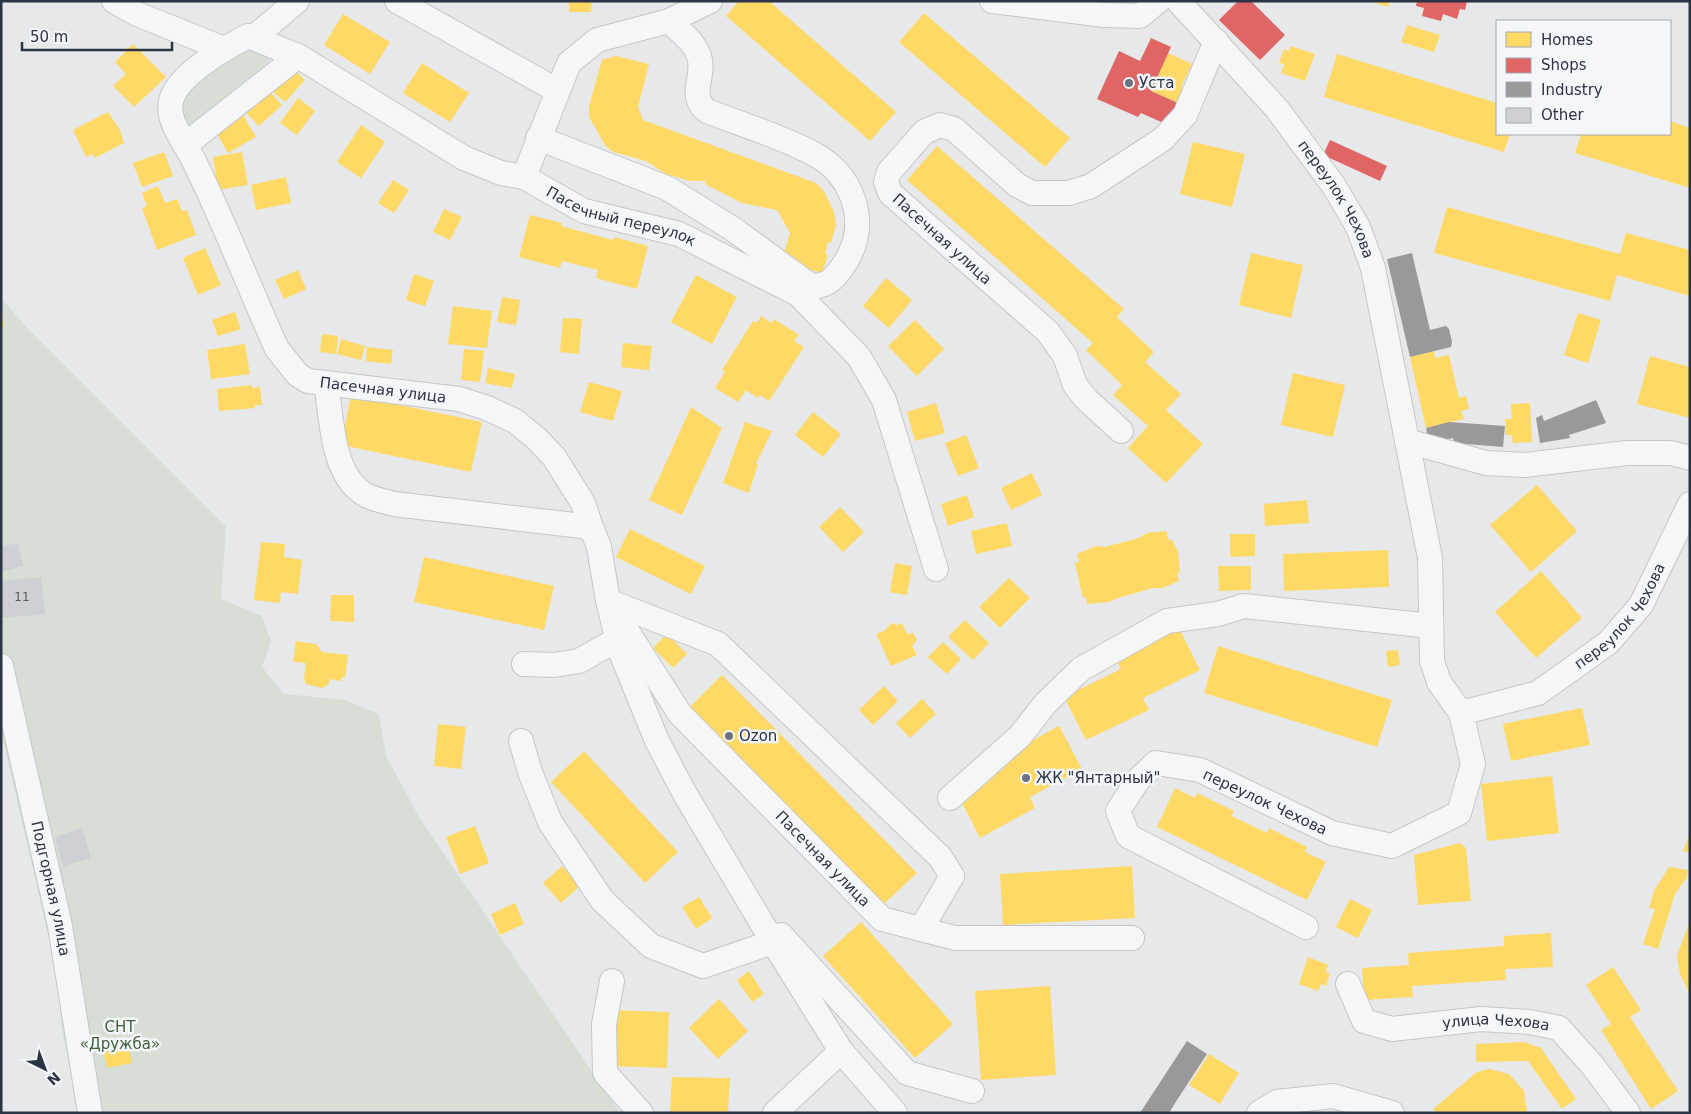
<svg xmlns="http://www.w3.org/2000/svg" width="1691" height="1114" viewBox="0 0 1691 1114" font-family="'DejaVu Sans',sans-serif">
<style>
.green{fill:#d6ded6}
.homes{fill:#ffd966}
.shops{fill:#e06666}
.industry{fill:#999}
.building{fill:#ced0d3}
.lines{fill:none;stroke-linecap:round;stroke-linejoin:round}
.minor-casing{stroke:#c4c6c8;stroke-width:26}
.minor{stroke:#f5f6f7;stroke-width:24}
.poi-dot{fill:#6c737f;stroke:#f4f6f9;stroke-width:2}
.labels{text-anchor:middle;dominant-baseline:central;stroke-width:5;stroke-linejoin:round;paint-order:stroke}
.number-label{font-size:12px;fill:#545c69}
.poi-label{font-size:15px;fill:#2b3445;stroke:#f4f6f9;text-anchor:start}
.street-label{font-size:15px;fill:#2b3445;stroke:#f4f6f9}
.park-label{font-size:15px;fill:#3f6138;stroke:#f4f6f9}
</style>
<rect width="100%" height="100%" fill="#e6e8ea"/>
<g class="green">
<path d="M249 48 272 55 271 59 192 129 187 128C179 120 180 102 185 92L234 52Z"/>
<polygon points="1,298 29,330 226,527 221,599 262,616 271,641 262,667 284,694 345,700 379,714 386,756 419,817 620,1113 79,1113 62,1029 58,977 1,731"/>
</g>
<g class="homes">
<polygon points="569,1 592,1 591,12 569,12"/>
<polygon points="739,1 769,1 896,112 870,141 726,16"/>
<polygon points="1369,1 1390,1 1388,7"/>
<polygon points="924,13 1070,138 1045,167 899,42"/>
<polygon points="343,14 390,42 370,74 324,45"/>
<polygon points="1407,25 1440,35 1434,52 1401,42"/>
<polygon points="133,44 166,77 134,107 113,86 126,74 115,62"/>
<polygon points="1291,46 1315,54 1305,81 1281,73 1284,64 1279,63 1284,49 1289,51"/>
<polygon points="1168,53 1192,64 1181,87 1185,89 1178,103 1151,91"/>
<polygon points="1337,54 1497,103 1497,134 1510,134 1504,152 1324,97"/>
<polygon points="616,56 649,64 638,107 643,120 816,183 824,191 834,212 836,225 831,243 828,242 825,254 828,255 822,273 812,270 809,279 782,260 790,233 777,210 742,203 705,184 706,181 690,181 666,174 646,161 613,152 605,145 589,117 589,106 602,60"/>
<polygon points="422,63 469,93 450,122 403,93"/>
<polygon points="288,65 305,80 285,102 268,88"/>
<polygon points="268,90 282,105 259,126 245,112"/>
<polygon points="298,98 315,111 297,135 280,123"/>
<polygon points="240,110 256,137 228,153 212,125"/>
<polygon points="108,112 120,130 124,143 95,158 93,154 86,157 73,130"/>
<polygon points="1670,121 1690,128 1690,188 1575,153 1581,134 1670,134"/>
<polygon points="361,125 385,142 361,178 337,162"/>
<polygon points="1193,142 1245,154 1232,207 1180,194"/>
<polygon points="937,146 1124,309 1117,317 1154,352 1145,362 1181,394 1166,410 1203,444 1166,483 1128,448 1148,426 1113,395 1122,385 1086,350 1093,343 907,180"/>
<polygon points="164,152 173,176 142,187 133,163"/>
<polygon points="242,152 248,185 218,190 213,157"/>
<polygon points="286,177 291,203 256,210 251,185"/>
<polygon points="393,180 409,190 394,213 378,203"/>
<polygon points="158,186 165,203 177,199 182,211 187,210 196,235 157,250 142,208 147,206 142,193"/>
<polygon points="1447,207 1620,254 1626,233 1690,250 1690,296 1617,275 1610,301 1434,253"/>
<polygon points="444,209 462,217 450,240 433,232"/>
<polygon points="530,215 562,223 561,226 613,240 614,237 648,246 637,289 596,278 598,270 562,261 560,268 519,257"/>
<polygon points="205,248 221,285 198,295 183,258"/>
<polygon points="1251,253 1303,265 1291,318 1239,305"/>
<polygon points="298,270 306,289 284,299 275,280"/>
<polygon points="414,274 434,281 425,306 406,300"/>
<polygon points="696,275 737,297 712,344 671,322"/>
<polygon points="886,278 912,300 889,328 863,306"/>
<polygon points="502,297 520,300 516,325 497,322"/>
<polygon points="1,302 4,327 1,327"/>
<polygon points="453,306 492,311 487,348 448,344"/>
<polygon points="235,312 241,329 218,336 212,320"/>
<polygon points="1578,313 1601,320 1588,363 1564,355"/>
<polygon points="761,316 772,323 774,319 799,335 794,341 804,347 769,401 760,395 758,398 746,390 738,402 715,388 725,372 722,370 753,321 757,323"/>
<polygon points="563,318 582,319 579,354 560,352"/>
<polygon points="915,320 944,349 917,376 888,346"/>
<polygon points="322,334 338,336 336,354 320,352"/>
<polygon points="341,339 365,346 361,360 337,354"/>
<polygon points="623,343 652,346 649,370 621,367"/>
<polygon points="245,344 250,374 211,379 207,350"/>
<polygon points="367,347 393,350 391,364 366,361"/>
<polygon points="464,349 484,351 480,382 461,380"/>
<polygon points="1434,351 1435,358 1449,355 1459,398 1466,396 1469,409 1461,411 1464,419 1426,428 1410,357"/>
<polygon points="1650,356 1690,367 1690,418 1637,404"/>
<polygon points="488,368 515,374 512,388 485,383"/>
<polygon points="1293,373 1345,385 1333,437 1281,425"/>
<polygon points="589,382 622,391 613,421 580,412"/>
<polygon points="252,385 252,388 260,387 262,405 255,405 255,408 219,411 217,389"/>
<polygon points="351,395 482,422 471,472 341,445"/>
<polygon points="936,403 945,433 915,441 907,412"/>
<polygon points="1530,403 1532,442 1513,443 1512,435 1506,435 1505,419 1512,419 1511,404"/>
<polygon points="691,407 722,428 682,515 649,500"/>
<polygon points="813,412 841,434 823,457 795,435"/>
<polygon points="745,422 772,431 756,464 758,464 749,493 723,483"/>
<polygon points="966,435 979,468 958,476 945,443"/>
<polygon points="1032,473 1042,495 1011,510 1001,488"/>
<polygon points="1537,485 1577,531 1531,572 1490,525"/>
<polygon points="967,495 974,517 948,526 941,504"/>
<polygon points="1307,500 1309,523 1265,526 1264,504"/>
<polygon points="840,507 864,532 843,552 819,527"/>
<polygon points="1007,523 1012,546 976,554 971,531"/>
<polygon points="630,529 705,566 691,594 616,557"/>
<polygon points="1166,531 1169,540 1172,540 1178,551 1180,573 1177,573 1179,581 1163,588 1153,588 1118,598 1109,602 1087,604 1086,597 1083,598 1075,563 1079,562 1077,554 1096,546 1105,547 1139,538 1147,533"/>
<polygon points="1230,534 1255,534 1255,556 1230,557"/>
<polygon points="261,542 285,544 284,557 302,560 298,594 281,592 280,603 254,600"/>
<polygon points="1388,550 1389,587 1284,591 1283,554"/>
<polygon points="424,557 554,586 544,630 414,602"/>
<polygon points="895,563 912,566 907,595 890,592"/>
<polygon points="1218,566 1251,566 1251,590 1219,591"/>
<polygon points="1541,571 1582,618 1536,658 1495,612"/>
<polygon points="1009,578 1030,598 1000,628 979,607"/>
<polygon points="331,595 354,595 354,622 330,621"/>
<polygon points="965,620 989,643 973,660 948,637"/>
<polygon points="891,623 897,625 902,623 907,634 913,633 917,640 912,646 917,655 891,666 876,634 886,630"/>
<polygon points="1178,626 1200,670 1143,698 1149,710 1086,740 1064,697 1121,669 1116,657"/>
<polygon points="667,634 687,654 673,668 653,648"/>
<polygon points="296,641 316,644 322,652 348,655 345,678 341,677 341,681 329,679 329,684 322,688 306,684 304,679 306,663 293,662"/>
<polygon points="943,642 961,659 947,674 928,657"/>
<polygon points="1218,646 1392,700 1377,747 1204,693"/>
<polygon points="1398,650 1400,665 1388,667 1386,651"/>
<polygon points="722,675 917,873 884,904 690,707"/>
<polygon points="884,686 898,701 873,725 859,710"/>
<polygon points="922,699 936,714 910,738 896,723"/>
<polygon points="1582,708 1590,745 1511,761 1503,724"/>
<polygon points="438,724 466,727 461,769 434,766"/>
<polygon points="1059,726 1082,769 1030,797 1035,808 980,838 959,797 971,787 1004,769 1001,762 1004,756"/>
<polygon points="584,751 678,852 645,883 551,782"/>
<polygon points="1552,776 1559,833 1487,841 1481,784"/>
<polygon points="1175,788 1195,798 1197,793 1234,811 1232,816 1267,833 1269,828 1307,847 1305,852 1326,862 1307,900 1157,827"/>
<polygon points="475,826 489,863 460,874 446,837"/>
<polygon points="1690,832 1690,853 1683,851"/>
<polygon points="1460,843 1466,848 1471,901 1418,905 1414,855"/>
<polygon points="562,866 580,886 561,903 543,883"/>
<polygon points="1132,866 1135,918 1003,925 1000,874"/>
<polygon points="1669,867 1688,870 1687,877 1675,894 1658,949 1643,944 1655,909 1649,908 1654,891"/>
<polygon points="699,897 712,918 696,929 682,907"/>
<polygon points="1350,899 1372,910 1358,938 1336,927"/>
<polygon points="515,903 524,924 500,935 491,914"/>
<polygon points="1690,920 1690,995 1680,974 1677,956"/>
<polygon points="861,922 953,1024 915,1058 823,956"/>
<polygon points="1551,933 1553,967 1505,969 1506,980 1412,986 1413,997 1364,1000 1362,968 1409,965 1408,953 1504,946 1504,936"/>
<polygon points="1308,957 1328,965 1326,972 1330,974 1326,986 1321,984 1318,991 1299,984"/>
<polygon points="1613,967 1641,1010 1630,1017 1678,1091 1651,1109 1601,1030 1611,1024 1586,985"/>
<polygon points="749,971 764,994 752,1002 737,980"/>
<polygon points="1050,986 1056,1075 981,1080 975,991"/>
<polygon points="719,999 748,1031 718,1059 689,1028"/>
<polygon points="611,1010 669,1012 667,1068 609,1066"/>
<polygon points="127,1040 132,1063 107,1068 102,1045"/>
<polygon points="1524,1042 1541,1048 1576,1099 1562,1109 1528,1061 1476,1062 1476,1044"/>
<polygon points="1209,1054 1239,1073 1220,1104 1189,1085"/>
<polygon points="1489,1069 1509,1074 1524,1091 1527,1113 1437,1113 1433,1109 1477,1072"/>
<polygon points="672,1077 730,1078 728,1113 670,1113"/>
</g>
<g class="shops">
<polygon points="1238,1 1251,1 1285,35 1260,60 1219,20"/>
<polygon points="1417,1 1467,1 1465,10 1460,9 1457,19 1443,14 1441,21 1422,16 1424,8 1416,6"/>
<polygon points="1151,38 1171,47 1151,91 1178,103 1168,125 1141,113 1138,117 1097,99 1119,51 1140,61"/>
<polygon points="1330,140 1387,166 1380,181 1323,155"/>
</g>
<g class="industry">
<polygon points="1412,253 1430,330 1446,326 1449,329 1452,342 1451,347 1410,357 1387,259"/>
<polygon points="1596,400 1606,423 1569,435 1570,438 1540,443 1536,418 1542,415 1544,421"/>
<polygon points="1449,422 1505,426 1503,447 1454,443 1453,438 1429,443 1426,428"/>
<polygon points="1187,1041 1207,1054 1177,1100 1169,1113 1140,1113"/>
</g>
<g class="building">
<polygon points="18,543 23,566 1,572 1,547"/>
<polygon points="41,577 45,614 1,618 1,581"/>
<polygon points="82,828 91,858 63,866 55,837"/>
</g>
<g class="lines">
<g class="minor-casing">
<g id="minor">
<polyline points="114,1 137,14 224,49"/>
<polyline points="397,1 558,91"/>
<polyline points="992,1 1104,15 1140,16 1158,1"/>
<path id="s1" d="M1178 1 1277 109 1334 186 1358 227 1373 268 1430 558 1432 661 1439 682 1461 713 1473 764 1459 813 1392 846 1332 833 1200 770 1156 763 1138 780 1118 811 1128 836 1306 927"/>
<polyline points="253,38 297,1"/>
<path d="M538 138 667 188 733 229 811 286C829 288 839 273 848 258 869 220 852 174 814 154 783 137 740 124 707 111 687 95 706 76 699 56 694 41 680 32 669 21"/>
<polyline points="185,145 298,56"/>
<polyline points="524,177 569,63 597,40 669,21 710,1"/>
<path d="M326 383C332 418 331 473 364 494 372 499 384 501 394 504L591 527"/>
<polyline points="1121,431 1086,399 1075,385 1065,356 1048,332 890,193 886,182 889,172 924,132 940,125 954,129 1017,185 1032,193 1069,193 1091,186 1163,139 1185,115 1216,41"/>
<polyline points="1407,441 1486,463 1524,465 1627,453 1671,453 1690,458"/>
<polyline points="608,601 718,644 940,857 952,876 921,929"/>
<path id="s2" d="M620 620 680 714 882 919 955 938H1132"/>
<polyline points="524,664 554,665 579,661 618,639"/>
<path id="s3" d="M1 666 60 926 90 1113"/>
<path id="s4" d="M1461 713 1538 693 1608 643 1641 605 1690 504"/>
<polyline points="521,741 530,772 550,822 602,900 651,946 703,966 773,942"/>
<polyline points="950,798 1020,736 1045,704 1081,669 1167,621 1218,614 1244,606 1431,626"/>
<polyline points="781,935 907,1073 972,1091"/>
<polyline points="612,981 604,1024 605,1073 641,1113"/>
<path id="s5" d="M1348 984 1364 1021 1392 1029 1481 1019 1530 1022 1559 1028 1593 1066 1628 1113"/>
<polyline points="775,1113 841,1051"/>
<path id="s6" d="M895 1113 841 1051 773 942 685 794 657 741 620 650 608 601 599 547 591 527 583 503 554 457 536 438 515 421 487 408 459 399 308 381 298 375 277 349C249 287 224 222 194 161 186 144 166 121 171 101 177 75 225 48 248 36L298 56 464 158 501 173 524 177 584 211 679 234 798 294 859 357 884 400 936 569"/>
<polyline points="1259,1113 1277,1102 1333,1096 1392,1113"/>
</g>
</g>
<use href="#minor" class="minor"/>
</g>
<g class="poi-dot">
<circle cx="1129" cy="83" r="5"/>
<circle cx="729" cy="736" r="5"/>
<circle cx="1026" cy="778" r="5"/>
</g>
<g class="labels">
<g class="number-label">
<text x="22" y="597">11</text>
</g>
<g class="poi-label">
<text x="1139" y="83">Уста</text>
<text x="739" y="736">Ozon</text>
<text x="1036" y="778">ЖК "Янтарный"</text>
</g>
<g class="street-label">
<text stroke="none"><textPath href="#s1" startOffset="255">переулок Чехова</textPath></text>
<text stroke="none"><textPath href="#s6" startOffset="1850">Пасечный переулок</textPath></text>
<text transform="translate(942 239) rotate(42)">Пасечная улица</text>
<text transform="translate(383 390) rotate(7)">Пасечная улица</text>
<text stroke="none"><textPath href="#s4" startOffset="194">переулок Чехова</textPath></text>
<text transform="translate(1265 802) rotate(25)">переулок Чехова</text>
<text stroke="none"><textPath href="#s2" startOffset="315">Пасечная улица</textPath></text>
<text stroke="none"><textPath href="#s3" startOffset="228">Подгорная улица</textPath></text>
<text stroke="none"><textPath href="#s5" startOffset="174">улица Чехова</textPath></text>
</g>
<g class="park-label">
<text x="120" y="1027">СНТ<tspan x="120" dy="17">«Дружба»</tspan></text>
</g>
</g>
<rect width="1691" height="1114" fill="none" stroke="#2b3445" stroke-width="5"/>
<rect x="1496" y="20" width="175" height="115" fill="#f4f6f9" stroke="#a4a8b1"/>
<rect x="1506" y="32" width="25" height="15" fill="#ffd966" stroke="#a4a8b1"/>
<text x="1541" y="45" font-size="15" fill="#2b3445">Homes</text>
<rect x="1506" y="58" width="25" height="15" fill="#e06666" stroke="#a4a8b1"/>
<text x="1541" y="70" font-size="15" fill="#2b3445">Shops</text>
<rect x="1506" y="82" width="25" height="15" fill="#999999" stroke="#a4a8b1"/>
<text x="1541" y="95" font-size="15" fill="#2b3445">Industry</text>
<rect x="1506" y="108" width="25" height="15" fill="#ced0d3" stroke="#a4a8b1"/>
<text x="1541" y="120" font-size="15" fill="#2b3445">Other</text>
<g transform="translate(45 1069) rotate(138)" stroke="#f4f6f9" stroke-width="4" paint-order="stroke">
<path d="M0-4L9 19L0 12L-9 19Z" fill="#2b3445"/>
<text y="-8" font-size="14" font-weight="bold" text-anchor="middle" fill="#2b3445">N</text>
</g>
<path d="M22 42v8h150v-8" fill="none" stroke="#2b3445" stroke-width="2.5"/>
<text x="30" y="42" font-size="15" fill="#2b3445" stroke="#f4f6f9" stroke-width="4" paint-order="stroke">50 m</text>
</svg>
